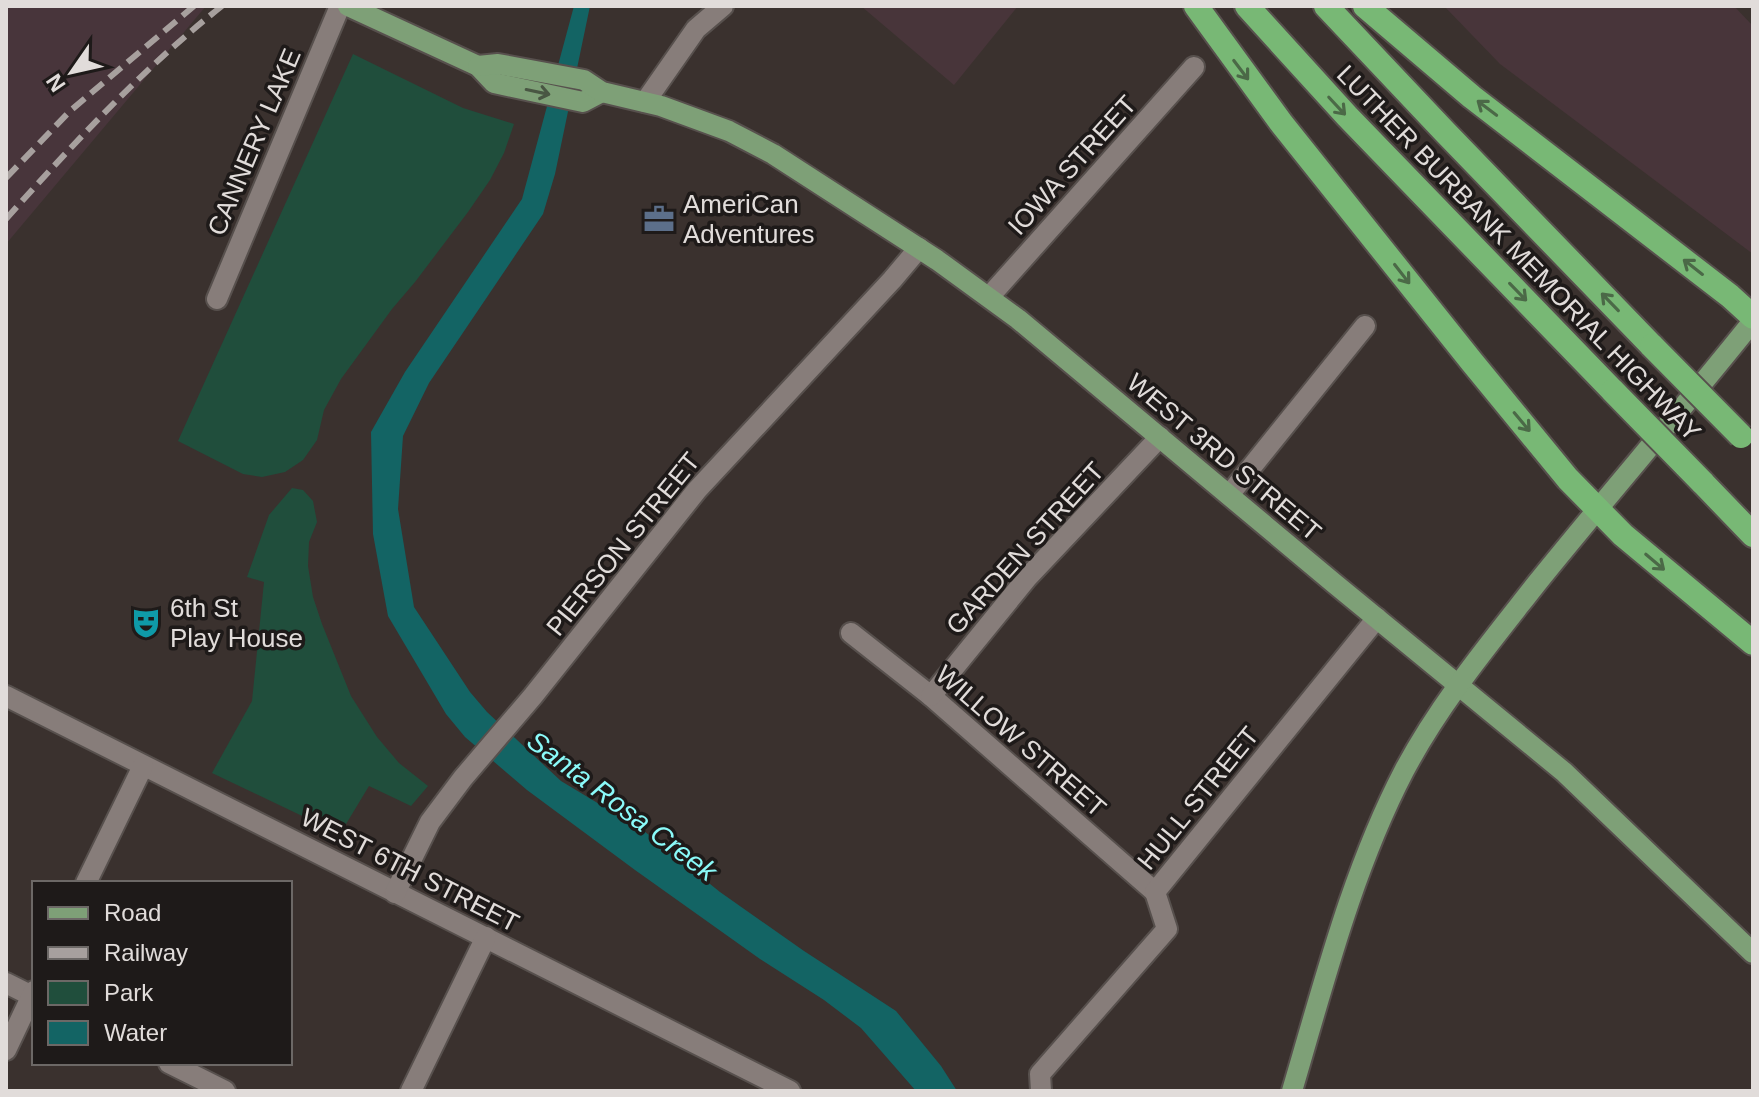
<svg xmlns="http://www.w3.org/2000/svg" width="1759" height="1097" viewBox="0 0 1759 1097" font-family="Helvetica,sans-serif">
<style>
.commercial{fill:#48353b}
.industrial{fill:#48353a}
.green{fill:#204e3c}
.water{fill:#136464}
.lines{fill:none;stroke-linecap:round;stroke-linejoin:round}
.minor-casing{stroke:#57504d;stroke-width:24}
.major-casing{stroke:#57504d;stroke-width:24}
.highway-casing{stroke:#57504d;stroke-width:28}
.minor{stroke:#877d7a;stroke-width:20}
.major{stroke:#7ea077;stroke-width:20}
.highway{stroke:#78b875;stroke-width:24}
.rail{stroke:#a7a09e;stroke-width:6;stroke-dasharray:16 8;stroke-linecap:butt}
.highway-bridge-casing{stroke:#57504d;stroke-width:28;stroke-linecap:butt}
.highway-bridge{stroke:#78b875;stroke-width:24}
.oneway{stroke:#4b6947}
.oneway2{stroke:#495643}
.labels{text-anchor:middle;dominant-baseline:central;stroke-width:7;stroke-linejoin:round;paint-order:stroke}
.street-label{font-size:26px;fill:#e1dcda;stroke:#1e1a19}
.poi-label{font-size:26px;fill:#e1dcda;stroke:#1e1a19;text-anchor:start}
.water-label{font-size:28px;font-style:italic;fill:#8afaf9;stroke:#1e1a19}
</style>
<rect width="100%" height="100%" fill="#3a312e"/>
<polygon class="commercial" points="6,6 206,6 6,244"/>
<g class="industrial">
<polygon points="861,6 1018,6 954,85"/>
<polygon points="1444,6 1734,6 1753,26 1753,254 1500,64"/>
</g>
<g class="green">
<polygon points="353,54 463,108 514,124 504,153 490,180 468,212 415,282 392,309 341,379 324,410 317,440 303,460 285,472 262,477 243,474 178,441"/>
<polygon points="292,488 303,490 313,501 317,522 309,542 308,566 313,597 322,624 351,696 377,737 399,763 428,786 411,806 369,786 340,834 212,773 252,701 264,582 247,577 269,515"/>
</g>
<polygon class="water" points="574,6 590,6 555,174 543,214 429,383 403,436 398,509 414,607 470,692 487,712 561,781 644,831 720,892 804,951 896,1011 941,1066 957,1091 916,1091 861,1028 824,1000 760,959 635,870 527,790 465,737 446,714 388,616 373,534 371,432 405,372 522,199"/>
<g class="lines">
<g class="minor-casing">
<g id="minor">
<polyline points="645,102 696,29 723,6"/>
<polyline points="989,297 1194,67"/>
<polyline points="217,299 340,6"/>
<polyline points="1229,495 1365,326"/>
<polyline points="851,633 931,696 1155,892"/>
<polyline points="6,696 790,1091"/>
<polyline points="931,696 1027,578 1160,437"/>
<polyline points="86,883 143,766"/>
<polyline points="395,893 430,822 463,778 533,696 697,490 892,280 919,248"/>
<polyline points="6,983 34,997"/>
<polyline points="6,1050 34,991"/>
<polyline points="169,1063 225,1091"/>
<polyline points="411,1091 486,937"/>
<polyline points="1041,1091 1040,1074 1167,929 1155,892 1377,618"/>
</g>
</g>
<g class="major-casing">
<g id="major">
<polyline points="348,6 478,66 494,83 583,102 602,92"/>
<polyline points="478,66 498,64 584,80 602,92 661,106 729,131 773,154 937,260 1018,319 1335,584 1564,772 1753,953"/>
<path d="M1292 1091C1324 983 1352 871 1404 771 1440 703 1490 643 1537 583 1608 495 1682 410 1753 321"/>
</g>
</g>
<g class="highway-casing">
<g id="highway">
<polyline points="1196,6 1282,124 1472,362 1568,479 1623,535 1753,643"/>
<polyline points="1247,6 1347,116 1613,391"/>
<polyline points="1326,6 1445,132 1652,346"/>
<polyline points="1365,6 1472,97 1730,296 1753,317"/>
<polyline points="1702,482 1753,535"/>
</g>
</g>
<use href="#minor" class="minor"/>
<use href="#major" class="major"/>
<use href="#highway" class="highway"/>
<g class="rail">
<polyline points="6,178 70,111 194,6"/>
<path d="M6 219C74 143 142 69 222 6"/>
</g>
<g class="highway-bridge-casing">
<g id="highway-bridge">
<polyline points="1652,346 1741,436"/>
<polyline points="1613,391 1702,482"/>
</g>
</g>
<use href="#highway-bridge" class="highway-bridge"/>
</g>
<defs><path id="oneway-shaft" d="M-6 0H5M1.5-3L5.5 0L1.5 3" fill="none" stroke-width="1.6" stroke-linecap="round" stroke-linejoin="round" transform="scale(2)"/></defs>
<g class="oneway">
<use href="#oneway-shaft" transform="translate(1241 70) rotate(53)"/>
<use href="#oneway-shaft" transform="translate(1337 106) rotate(47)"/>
<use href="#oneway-shaft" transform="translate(1487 108) rotate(-143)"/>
<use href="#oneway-shaft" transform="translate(1693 267) rotate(-142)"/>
<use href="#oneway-shaft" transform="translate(1402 274) rotate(52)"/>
<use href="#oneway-shaft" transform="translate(1518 292) rotate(46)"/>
<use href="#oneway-shaft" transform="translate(1610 302) rotate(-134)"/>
<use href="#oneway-shaft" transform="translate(1522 422) rotate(50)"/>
<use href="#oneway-shaft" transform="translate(1655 562) rotate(40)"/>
</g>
<use class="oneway2" href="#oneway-shaft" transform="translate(538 92) rotate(12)"/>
<defs>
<g id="office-bare" transform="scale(2.4)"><path d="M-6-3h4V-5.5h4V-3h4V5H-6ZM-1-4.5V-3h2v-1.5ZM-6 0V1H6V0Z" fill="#5c6f8a" stroke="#1e1a19" stroke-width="2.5" paint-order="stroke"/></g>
<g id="theatre-bare" transform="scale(2.4)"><path d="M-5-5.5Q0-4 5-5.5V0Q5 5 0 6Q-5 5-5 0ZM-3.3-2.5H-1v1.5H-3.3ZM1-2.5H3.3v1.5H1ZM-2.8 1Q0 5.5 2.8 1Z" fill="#0f9aa8" stroke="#1e1a19" stroke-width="2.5" paint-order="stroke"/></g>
</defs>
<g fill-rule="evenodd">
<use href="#office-bare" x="659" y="219"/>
<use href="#theatre-bare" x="146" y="623"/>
</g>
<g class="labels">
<g class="street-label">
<text transform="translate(254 142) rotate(-67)">CANNERY LAKE</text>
<text transform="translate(1072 165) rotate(-48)">IOWA STREET</text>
<text transform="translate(1519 253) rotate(46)">LUTHER BURBANK MEMORIAL HIGHWAY</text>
<text transform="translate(1224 457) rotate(40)">WEST 3RD STREET</text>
<text transform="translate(623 544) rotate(-51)">PIERSON STREET</text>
<text transform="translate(1025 548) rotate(-48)">GARDEN STREET</text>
<text transform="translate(1021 741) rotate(41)">WILLOW STREET</text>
<text transform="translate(1198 798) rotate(-51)">HULL STREET</text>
<text transform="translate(410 870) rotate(27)">WEST 6TH STREET</text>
</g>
<g class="poi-label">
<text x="683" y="204">AmeriCan<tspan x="683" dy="30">Adventures</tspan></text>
<text x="170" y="608">6th St<tspan x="170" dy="30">Play House</tspan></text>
</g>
<g class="water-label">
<text transform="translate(622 806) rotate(37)">Santa Rosa Creek</text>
</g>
</g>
<rect width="1759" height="1097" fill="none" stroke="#e1dcda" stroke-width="16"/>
<rect x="32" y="881" width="260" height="184" fill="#1e1a19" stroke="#6c6866" stroke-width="2"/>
<rect x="48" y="907" width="40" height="12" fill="#7ea077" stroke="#6c6866" stroke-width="2"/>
<text x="104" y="921" font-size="24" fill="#e1dcda">Road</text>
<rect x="48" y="947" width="40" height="12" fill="#a7a09e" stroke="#6c6866" stroke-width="2"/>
<text x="104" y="961" font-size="24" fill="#e1dcda">Railway</text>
<rect x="48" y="981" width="40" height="24" fill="#204e3c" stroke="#6c6866" stroke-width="2"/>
<text x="104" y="1001" font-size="24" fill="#e1dcda">Park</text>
<rect x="48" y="1021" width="40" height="24" fill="#136464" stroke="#6c6866" stroke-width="2"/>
<text x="104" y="1041" font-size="24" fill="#e1dcda">Water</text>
<g transform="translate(72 72) rotate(236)" stroke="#1e1a19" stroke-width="6" paint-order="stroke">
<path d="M0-6L14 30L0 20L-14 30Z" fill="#e1dcda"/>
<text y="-12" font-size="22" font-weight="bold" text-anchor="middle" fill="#e1dcda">N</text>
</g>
</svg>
